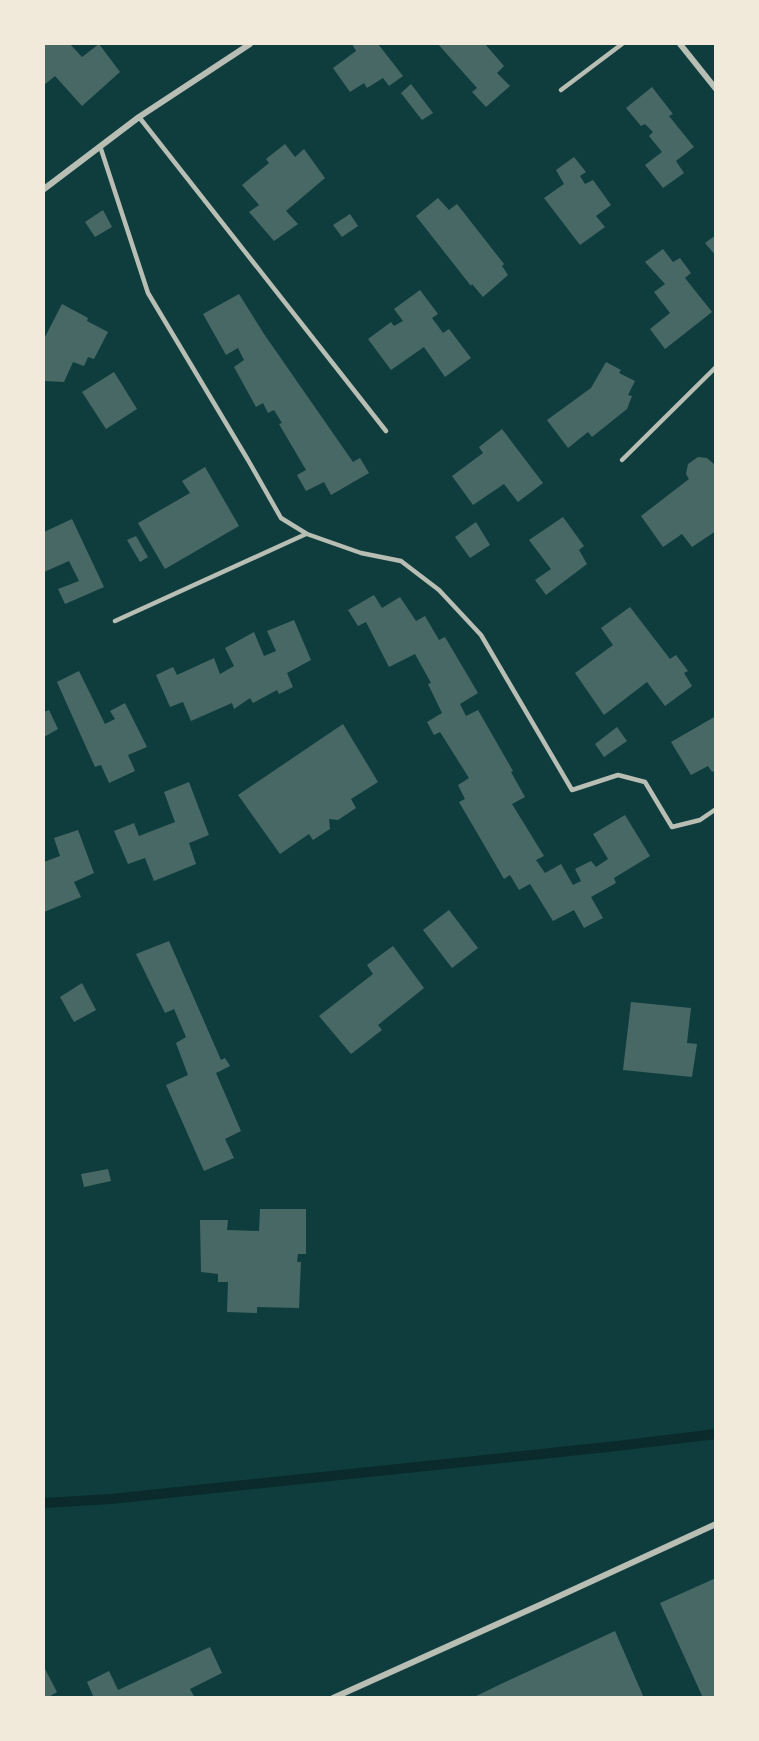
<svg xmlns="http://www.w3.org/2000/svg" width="759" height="1741" viewBox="0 0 759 1741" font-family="Roboto,sans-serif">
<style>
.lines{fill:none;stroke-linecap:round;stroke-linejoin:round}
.stream{stroke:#0a2a2b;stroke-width:10}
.building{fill:#486865}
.service{stroke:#b8beb3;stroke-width:4.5}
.minor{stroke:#b8beb3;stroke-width:6}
</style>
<rect width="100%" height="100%" fill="#0f3d3e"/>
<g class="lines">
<polyline class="stream" points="44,1503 111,1499 617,1446 716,1434"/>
</g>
<g class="building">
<polygon points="44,44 70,44 82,57 99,44 120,72 82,106 55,76 44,85"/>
<polygon points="352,44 378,44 403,76 389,86 383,78 367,88 364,83 350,92 333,68 356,51"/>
<polygon points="438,44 485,44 504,66 497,73 510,86 486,107 472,92 477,88"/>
<polygon points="411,84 433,113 422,120 401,93"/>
<polygon points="652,87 673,114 669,116 694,147 676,161 684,173 663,188 645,165 662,152 649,136 653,132 645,124 641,126 626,108"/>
<polygon points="285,144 295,157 304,149 325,178 286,211 298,224 274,241 249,212 259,205 242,185 269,163 266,159"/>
<polygon points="574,157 586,172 580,176 585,184 593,180 611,205 596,216 605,227 580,245 544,198 564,184 556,170"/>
<polygon points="438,198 449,210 457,204 504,264 502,266 508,275 483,297 472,284 471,286 416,216"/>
<polygon points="103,210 112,227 95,237 85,222"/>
<polygon points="350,214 358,226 342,237 333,225"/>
<polygon points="716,235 716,256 705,243"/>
<polygon points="663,249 673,262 680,258 691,273 685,278 712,312 665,349 650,329 670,313 654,292 665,284 645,262"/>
<polygon points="420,290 438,314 432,318 443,333 449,329 471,358 445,377 424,347 391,370 368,339 391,322 394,326 403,321 394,309"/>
<polygon points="239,294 264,334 353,462 360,458 369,473 331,495 324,482 306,491 297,475 306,470 279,424 282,423 274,410 268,413 263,403 256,407 234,367 244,360 238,348 226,355 203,314"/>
<polygon points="62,304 88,318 87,321 108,332 94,359 88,357 84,366 73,362 64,382 44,381 44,339"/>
<polygon points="606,362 621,370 619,373 635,381 628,395 632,396 627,409 592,437 588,432 568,448 547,420 591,388"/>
<polygon points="114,372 137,409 106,429 82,392"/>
<polygon points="502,429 543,483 518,502 504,484 473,505 452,476 483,453 479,447"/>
<polygon points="698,457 707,458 716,466 716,531 692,547 682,534 663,547 641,516 689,479 686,474 688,464"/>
<polygon points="205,467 239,526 165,569 138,523 190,493 182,481"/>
<polygon points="563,517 584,546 579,550 587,564 546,595 535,580 551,569 529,540"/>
<polygon points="72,519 104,587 65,604 58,589 79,581 69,561 44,572 44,532"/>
<polygon points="476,522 490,545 470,558 455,537"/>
<polygon points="136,536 148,557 140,562 127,540"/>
<polygon points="374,595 382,608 400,597 416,621 425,616 439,640 445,637 478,693 460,704 466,716 478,710 513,771 511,772 525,797 512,804 544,856 536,860 545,873 561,864 573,885 581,881 575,869 591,861 596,867 608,859 593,834 625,815 650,856 614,878 616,883 591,897 603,918 584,928 574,910 553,921 530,884 519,890 510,875 504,879 459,802 465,799 458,785 469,778 440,732 434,735 427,722 442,713 428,684 431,683 415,654 389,667 366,622 358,626 348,610"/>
<polygon points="630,607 670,659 676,655 688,671 684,673 692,686 665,706 647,682 604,715 575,673 613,645 601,628"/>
<polygon points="294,620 311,660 287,673 293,687 279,694 277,690 253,703 250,698 234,709 232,703 191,721 183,702 170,707 156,675 173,667 177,675 214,658 220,674 234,666 225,648 254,632 264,656 276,651 267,631"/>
<polygon points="79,671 105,724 115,719 110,711 125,703 147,747 128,755 135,771 109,783 101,765 95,767 57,682"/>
<polygon points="49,710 58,729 44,737 44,712"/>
<polygon points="716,716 716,770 712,772 708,766 691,775 671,742"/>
<polygon points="343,724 378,782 351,799 356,808 338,820 329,819 330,829 313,840 309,834 280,854 238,795"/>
<polygon points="617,727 627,741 604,757 595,744"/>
<polygon points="189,782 209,835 189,843 196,864 154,881 145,858 128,864 114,831 134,823 139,836 175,822 164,792"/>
<polygon points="78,830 94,873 74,882 81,897 44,912 44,862 60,856 54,838"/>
<polygon points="449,910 478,948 452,968 423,930"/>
<polygon points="169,941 221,1060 225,1058 230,1066 216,1073 241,1131 225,1139 234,1158 204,1171 166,1085 188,1075 176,1043 186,1037 174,1009 165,1013 136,954"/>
<polygon points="393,946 424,988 378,1025 382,1030 351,1054 319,1016 373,974 367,965"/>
<polygon points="82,983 96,1010 74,1022 60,997"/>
<polygon points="631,1002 691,1008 687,1043 697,1044 692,1077 623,1070"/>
<polygon points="108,1169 111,1181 84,1187 81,1174"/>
<polygon points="260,1209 306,1209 306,1254 298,1254 297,1262 301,1262 299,1308 257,1307 257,1313 227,1312 228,1282 218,1282 218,1274 201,1272 200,1220 228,1220 227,1230 259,1231"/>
<polygon points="716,1578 716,1698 703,1698 660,1603"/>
<polygon points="615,1631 644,1698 472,1698 501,1684"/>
<polygon points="210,1647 222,1673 190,1689 195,1698 94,1698 87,1682 109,1671 118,1690"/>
<polygon points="44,1667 57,1692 47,1698 44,1698"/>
</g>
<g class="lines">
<g class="service">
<polyline points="561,90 622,44"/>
<polyline points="139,117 386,431"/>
<polyline points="100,146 148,293 248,460 281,518 307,534 361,553 401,561 439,590 481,635 572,790 618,775 645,782 672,827 700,820 716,809"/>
<polyline points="622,460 716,367"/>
<polyline points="115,621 306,534"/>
</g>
<g class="minor">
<polyline points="680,44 716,89"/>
<polyline points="44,189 139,117 250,44"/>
<polyline points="333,1698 542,1604 716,1524"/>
</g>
</g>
<rect width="759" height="1741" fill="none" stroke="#f1e9da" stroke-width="90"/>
</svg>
